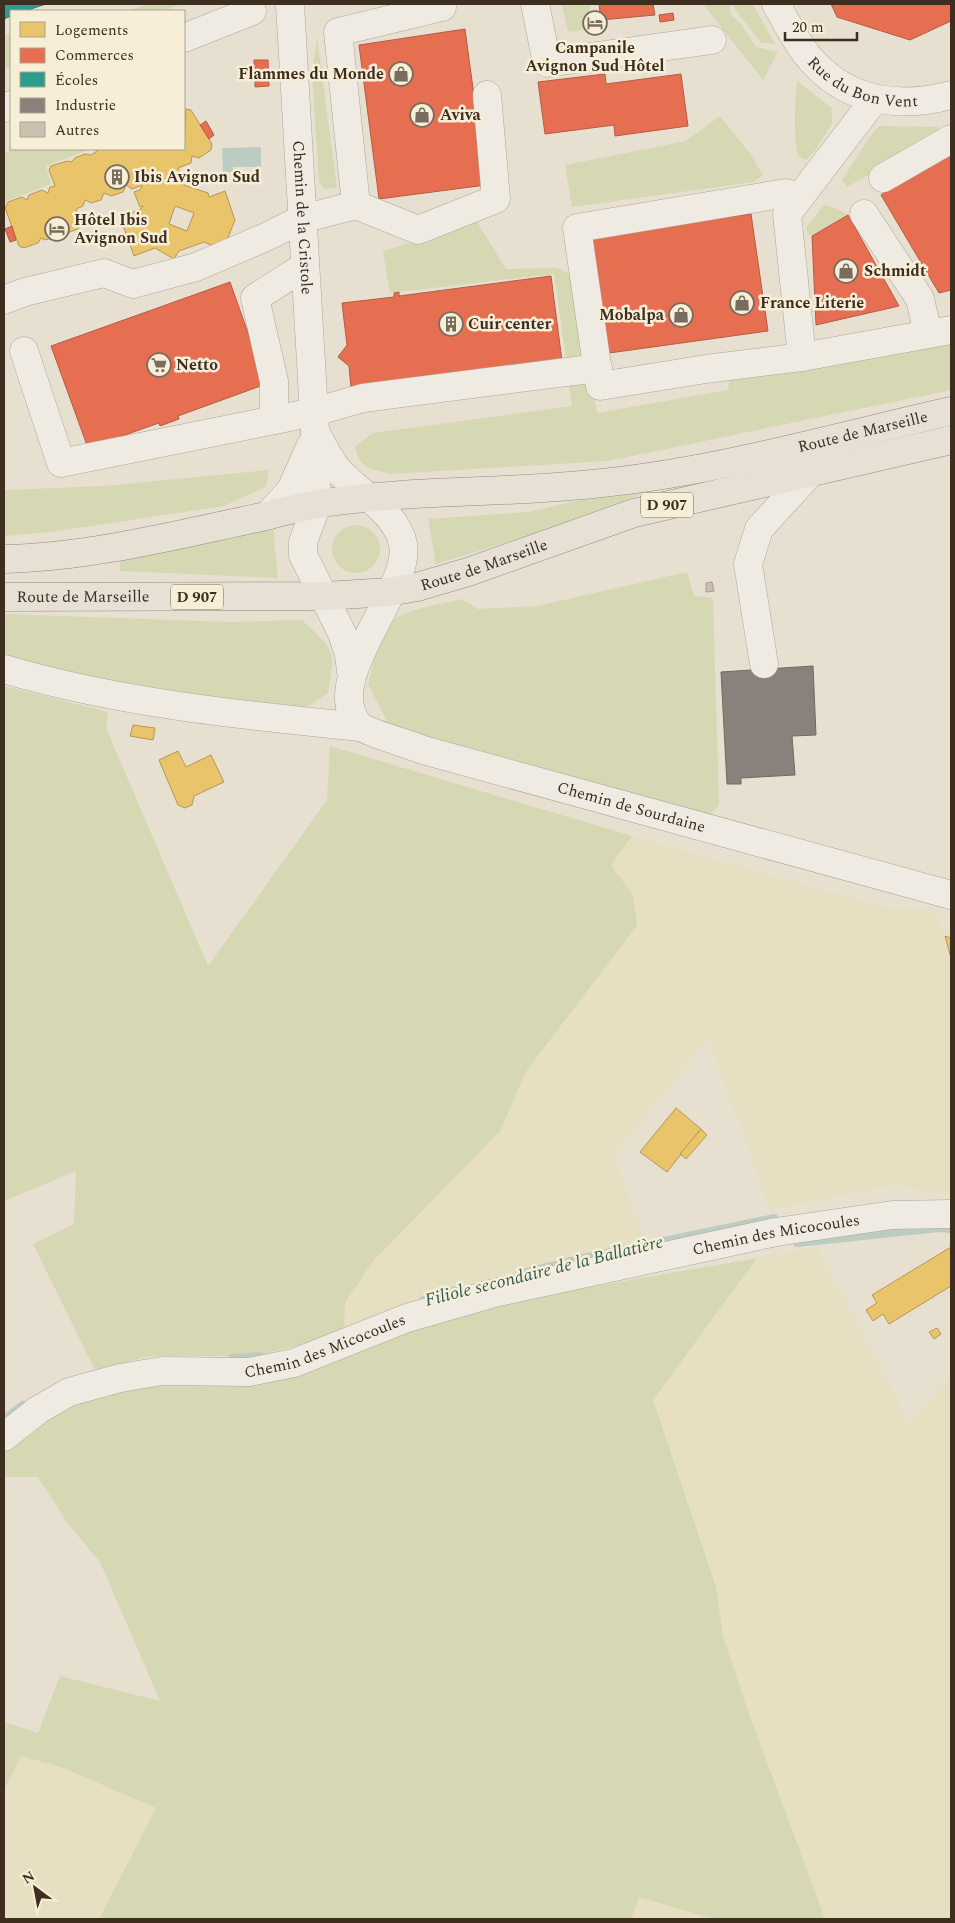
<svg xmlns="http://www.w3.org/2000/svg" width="955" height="1923" viewBox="0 0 955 1923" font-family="Spectral,serif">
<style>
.farmland{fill:#e6dfc2}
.green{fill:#d6d7b3}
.water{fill:#bcccc2}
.homes{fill:#e9c46a;stroke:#b59754;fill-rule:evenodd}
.shops{fill:#e76f51;stroke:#b45c42}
.schools{fill:#2a9d8f;stroke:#307c6e}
.industry{fill:#8a817c;stroke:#736860}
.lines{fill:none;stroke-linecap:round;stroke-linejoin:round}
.stream{stroke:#bcccc2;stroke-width:8}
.building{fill:#cbbfb2;stroke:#a89c90}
.minor-casing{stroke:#ada599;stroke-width:29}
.major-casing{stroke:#928b80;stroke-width:29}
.minor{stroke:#efebe3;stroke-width:28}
.major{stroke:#e6e1d4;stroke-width:28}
.labels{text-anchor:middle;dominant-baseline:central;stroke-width:5;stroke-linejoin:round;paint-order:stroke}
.shield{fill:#f7eed8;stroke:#756857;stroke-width:1}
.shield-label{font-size:15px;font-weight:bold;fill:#3d2e20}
.poi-label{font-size:16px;font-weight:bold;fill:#3d2e20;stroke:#f7eed8;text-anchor:start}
.street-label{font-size:16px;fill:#3d2e20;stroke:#f7eed8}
.water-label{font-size:18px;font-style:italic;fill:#2f5d5a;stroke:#f7eed8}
</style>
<rect width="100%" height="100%" fill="#e7e0d1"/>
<g class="farmland">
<polygon points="632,836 892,909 936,909 951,958 951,1197 895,1185 770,1210 708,1039 615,1155 645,1242 435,1294 344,1334 345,1302 374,1260 500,1131 525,1073 637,925 633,895 611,864"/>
<polygon points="818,1247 909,1422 951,1374 951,1919 825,1919 748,1711 723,1636 716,1587 653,1400 757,1258"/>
<polygon points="20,1756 61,1767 156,1808 99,1919 4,1919 4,1790"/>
<polygon points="639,1897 714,1919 631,1919"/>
</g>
<g class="green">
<polygon points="148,4 183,4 163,11 127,11"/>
<polygon points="562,4 589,4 592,29 568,32"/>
<polygon points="703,4 729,4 731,15 741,24 756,47 778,52 763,80"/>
<polygon points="734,4 753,4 775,44 761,43 734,8"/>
<polygon points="11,33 11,67 4,70 4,36"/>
<polygon points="317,37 337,188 325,189 319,182 312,76"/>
<path d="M797 81 832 108V124L815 151 806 160 798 156C793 131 795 106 797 81Z"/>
<polygon points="720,116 751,155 763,175 754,182 572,207 565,165 686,141"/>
<polygon points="880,126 937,127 942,135 847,187 842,180 873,132"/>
<polygon points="14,149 91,149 46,166 51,184 4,202 4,153"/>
<polygon points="824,205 836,208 848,215 809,236 806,228"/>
<polygon points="477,222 506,269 556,268 577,277 584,349 581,356 566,359 554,274 390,293 383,251"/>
<path d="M951 342V390L608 461 391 474C371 469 359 469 355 446L373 433 572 406 569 386 592 383 597 413 728 390 730 374Z"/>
<polygon points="269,470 266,487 224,506 51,532 4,536 4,490 105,486"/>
<polygon points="644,493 528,536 436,564 428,519 528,512 576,501"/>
<circle cx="356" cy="549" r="24"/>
<polygon points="273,526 278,578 120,571 120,557"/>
<path d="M687 572 694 596 713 598 719 805 707 818 389 725 368 684C373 666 375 644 386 628 397 609 440 605 461 599L478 609 537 606Z"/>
<path d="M4 614 231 622 302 620C334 651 336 648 328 693L298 713 83 680 4 660Z"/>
<polygon points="4,686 108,712 106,728 208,966 327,800 330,746 632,836 611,865 633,895 637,925 525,1073 500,1131 374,1260 345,1302 344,1334 257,1356 151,1356 95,1370 33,1244 74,1224 76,1171 4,1201"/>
<polygon points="757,1258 653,1400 716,1587 723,1636 748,1711 825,1919 714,1919 639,1897 631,1919 99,1919 156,1808 61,1767 21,1756 4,1790 4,1722 38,1733 60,1676 160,1701 100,1562 68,1524 38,1477 4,1477 4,1447 39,1421 84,1399 452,1311"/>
</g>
<polygon class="water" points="261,147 261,167 233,167 233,172 223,172 222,148"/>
<g class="homes">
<path d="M186 109 191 110 212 144 211 150 199 158 192 156 191 163 178 168 184 185 208 193 209 197 225 191 235 220 223 250 204 242 179 251 174 259 155 248 134 256 120 217 141 209 143 206 140 207 134 192 140 190 142 185 132 189 126 185 123 192 111 196 104 193 101 200 91 203 85 200 83 206 76 209 82 224 78 229 67 233 62 231 58 236 45 240 41 238 38 243 24 248 19 246 5 208 8 202 22 197 27 200 29 195 42 190 48 193 50 187 55 186 49 170 51 166 67 161 71 162 75 158 85 154 91 155 100 149H184ZM175 206 194 213 187 231 169 224Z"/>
<polygon points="133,725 155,728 153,740 130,736"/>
<polygon points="178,751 186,767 211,755 224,782 194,796 192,805 185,808 178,805 159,760"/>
<polygon points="945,936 951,938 951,958"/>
<polygon points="676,1108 701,1129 667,1172 640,1152"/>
<polygon points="701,1129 707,1135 686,1159 680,1154"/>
<polygon points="951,1247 951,1286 889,1324 883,1314 873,1321 866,1310 877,1303 872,1295"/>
<polygon points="937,1328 941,1334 934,1339 929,1332"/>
</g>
<g class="shops">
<polygon points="599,4 653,4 655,15 601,20"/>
<polygon points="831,4 951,4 951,21 910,40 837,17"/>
<polygon points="673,13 674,20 660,22 659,15"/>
<polygon points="465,29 486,185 379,199 359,45"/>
<polygon points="254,60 268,60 269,86 255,87 255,78 249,79 249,69 254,69"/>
<polygon points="605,74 606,84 681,74 688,126 615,136 614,125 545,134 538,82"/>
<polygon points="206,121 214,135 209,139 200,125"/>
<polygon points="951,152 951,290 939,293 881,195"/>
<polygon points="751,214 768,331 602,354 587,236"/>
<polygon points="848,215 899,306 816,325 812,236"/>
<polygon points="12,226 16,240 10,242 5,229"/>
<polygon points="551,276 562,361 351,388 349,366 338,357 347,345 342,303 394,297 394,293 399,292 399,296"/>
<polygon points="230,282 266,384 178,416 179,419 160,426 159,423 88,448 51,346"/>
</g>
<polygon class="schools" points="4,4 46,4 25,11 11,11 11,16 4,19"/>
<polygon class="industry" points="813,666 816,735 792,736 795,775 741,778 741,784 727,784 721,672"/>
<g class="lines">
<g class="stream">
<polyline points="797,1243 939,1228 951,1229"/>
<polyline points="520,1274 587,1257 774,1218"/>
<polyline points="424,1300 456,1290"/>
<polyline points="232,1358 260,1356"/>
<polyline points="4,1419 23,1405"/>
</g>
</g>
<polygon class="building" points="712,582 714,591 706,592 706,583"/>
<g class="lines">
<g class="minor-casing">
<g id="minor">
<path id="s1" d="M290 4 315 431 317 504 303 542V555L342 633 349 655 352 678"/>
<polyline points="535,4 547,63 712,40"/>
<path id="s2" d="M776 4C788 25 799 48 816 65 852 103 903 108 951 95"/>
<polyline points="184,38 252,11"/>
<polyline points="874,100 787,214 802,357 951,330"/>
<polyline points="4,108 11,105"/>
<polyline points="883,178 951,139"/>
<polyline points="786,193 577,228 600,386 706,369 802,357"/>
<polyline points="356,205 418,230 496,199 487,95"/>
<polyline points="864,214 920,299 928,334"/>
<polyline points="4,300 25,292 104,273 133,284 196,267 266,237 302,219 356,205 338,32 442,7 441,4"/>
<polyline points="24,351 61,463 314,412 363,398 598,368"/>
<polyline points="274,420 274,381 255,298 305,266"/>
<path id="s3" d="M315 431C322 444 329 459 338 470 358 493 396 511 403 544 412 590 319 680 359 725 365 732 412 745 423 750L951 895"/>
<polyline points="268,515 291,490 311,445"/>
<polyline points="764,664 748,564 759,529 811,472"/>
<path d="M4 669C119 703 241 715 360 727"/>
<path id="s4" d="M4 1437 38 1410 69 1392 120 1378 162 1371 249 1372 294 1363 407 1318 494 1293 776 1232 892 1215 951 1214"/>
</g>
</g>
<g class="major-casing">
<g id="major">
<path id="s5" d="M4 559C92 557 180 534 266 516 283 512 300 507 317 504 411 489 507 494 602 483 719 471 836 437 951 411"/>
<path id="s6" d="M4 597 325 596 389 592 417 587 468 572 634 513 951 440"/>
</g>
</g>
<use href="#minor" class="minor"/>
<use href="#major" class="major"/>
</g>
<defs>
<g id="hotel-ring" transform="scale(1.25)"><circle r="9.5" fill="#f7eed8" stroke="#786c5e" stroke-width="1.5"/><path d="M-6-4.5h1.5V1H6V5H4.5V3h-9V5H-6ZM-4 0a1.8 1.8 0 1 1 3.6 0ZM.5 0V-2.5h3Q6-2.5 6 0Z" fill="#786c5e"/></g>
<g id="shop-ring" transform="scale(1.25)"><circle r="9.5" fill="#f7eed8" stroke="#786c5e" stroke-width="1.5"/><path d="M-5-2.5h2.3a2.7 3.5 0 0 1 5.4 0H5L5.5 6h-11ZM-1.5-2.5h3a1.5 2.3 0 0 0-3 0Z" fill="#786c5e"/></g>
<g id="building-ring" transform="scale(1.25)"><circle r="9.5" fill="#f7eed8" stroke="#786c5e" stroke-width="1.5"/><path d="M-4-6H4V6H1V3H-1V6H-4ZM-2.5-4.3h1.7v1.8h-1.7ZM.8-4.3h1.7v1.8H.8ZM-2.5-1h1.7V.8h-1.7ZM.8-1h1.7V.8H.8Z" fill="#786c5e"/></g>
<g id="supermarket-ring" transform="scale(1.25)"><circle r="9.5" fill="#f7eed8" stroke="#786c5e" stroke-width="1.5"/><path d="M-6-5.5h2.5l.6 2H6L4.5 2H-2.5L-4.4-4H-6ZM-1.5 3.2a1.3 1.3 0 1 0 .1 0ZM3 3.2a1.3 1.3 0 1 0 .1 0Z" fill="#786c5e"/></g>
</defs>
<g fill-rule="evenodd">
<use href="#hotel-ring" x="595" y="23"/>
<use href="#shop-ring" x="401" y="74"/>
<use href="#shop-ring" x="422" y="115"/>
<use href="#building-ring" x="117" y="177"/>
<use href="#hotel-ring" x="57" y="229"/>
<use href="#shop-ring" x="846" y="271"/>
<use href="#shop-ring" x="742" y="303"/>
<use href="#shop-ring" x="681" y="315"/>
<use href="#building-ring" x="451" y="324"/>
<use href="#supermarket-ring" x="159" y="365"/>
</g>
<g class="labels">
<g class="shield">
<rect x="641" y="492.5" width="52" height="25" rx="4"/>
<rect x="171" y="584.5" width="52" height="25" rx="4"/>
</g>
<g class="shield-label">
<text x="667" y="505">D 907</text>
<text x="197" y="597">D 907</text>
</g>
<g class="poi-label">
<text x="595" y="48" text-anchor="middle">Campanile<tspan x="595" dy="18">Avignon Sud Hôtel</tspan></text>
<text x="384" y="74" text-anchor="end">Flammes du Monde</text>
<text x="440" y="115">Aviva</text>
<text x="134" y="177">Ibis Avignon Sud</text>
<text x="74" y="220">Hôtel Ibis<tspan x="74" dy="18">Avignon Sud</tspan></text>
<text x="864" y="271">Schmidt</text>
<text x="760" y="303">France Literie</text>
<text x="664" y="315" text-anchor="end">Mobalpa</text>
<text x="468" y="324">Cuir center</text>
<text x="176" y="365">Netto</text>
</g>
<g class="street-label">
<text stroke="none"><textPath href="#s2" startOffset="125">Rue du Bon Vent</textPath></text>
<text stroke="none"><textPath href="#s1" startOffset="214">Chemin de la Cristole</textPath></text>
<text stroke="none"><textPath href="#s5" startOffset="870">Route de Marseille</textPath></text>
<text stroke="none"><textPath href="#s6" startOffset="484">Route de Marseille</textPath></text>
<text stroke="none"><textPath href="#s6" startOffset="79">Route de Marseille</textPath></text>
<text stroke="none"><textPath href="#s3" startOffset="625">Chemin de Sourdaine</textPath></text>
<text stroke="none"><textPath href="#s4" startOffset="808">Chemin des Micocoules</textPath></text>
<text stroke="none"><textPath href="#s4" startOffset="342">Chemin des Micocoules</textPath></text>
</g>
<g class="water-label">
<text transform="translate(544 1271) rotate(-14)">Filiole secondaire de la Ballatière</text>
</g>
</g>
<rect width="955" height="1923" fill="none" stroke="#3d2e20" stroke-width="10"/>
<rect x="10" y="10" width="175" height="140" fill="#f7eed8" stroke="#ada18e"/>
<rect x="20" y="22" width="25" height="15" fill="#e9c46a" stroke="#ada18e"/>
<text x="55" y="35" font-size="15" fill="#3d2e20">Logements</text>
<rect x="20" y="48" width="25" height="15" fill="#e76f51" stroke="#ada18e"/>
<text x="55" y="60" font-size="15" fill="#3d2e20">Commerces</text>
<rect x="20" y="72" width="25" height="15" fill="#2a9d8f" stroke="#ada18e"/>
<text x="55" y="85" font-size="15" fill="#3d2e20">Écoles</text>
<rect x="20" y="98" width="25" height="15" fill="#8a817c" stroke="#ada18e"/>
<text x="55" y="110" font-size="15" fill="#3d2e20">Industrie</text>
<rect x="20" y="122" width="25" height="15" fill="#cbbfb2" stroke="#ada18e"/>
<text x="55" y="135" font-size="15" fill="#3d2e20">Autres</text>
<g transform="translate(35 1888) rotate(328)" stroke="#f7eed8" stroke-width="4" paint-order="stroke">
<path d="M0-4L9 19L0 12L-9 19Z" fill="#3d2e20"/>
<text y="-8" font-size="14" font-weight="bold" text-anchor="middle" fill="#3d2e20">N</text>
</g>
<path d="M785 32v8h72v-8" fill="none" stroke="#3d2e20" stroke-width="2.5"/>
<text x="792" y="32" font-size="15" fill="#3d2e20" stroke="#f7eed8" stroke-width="4" paint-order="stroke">20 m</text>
</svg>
